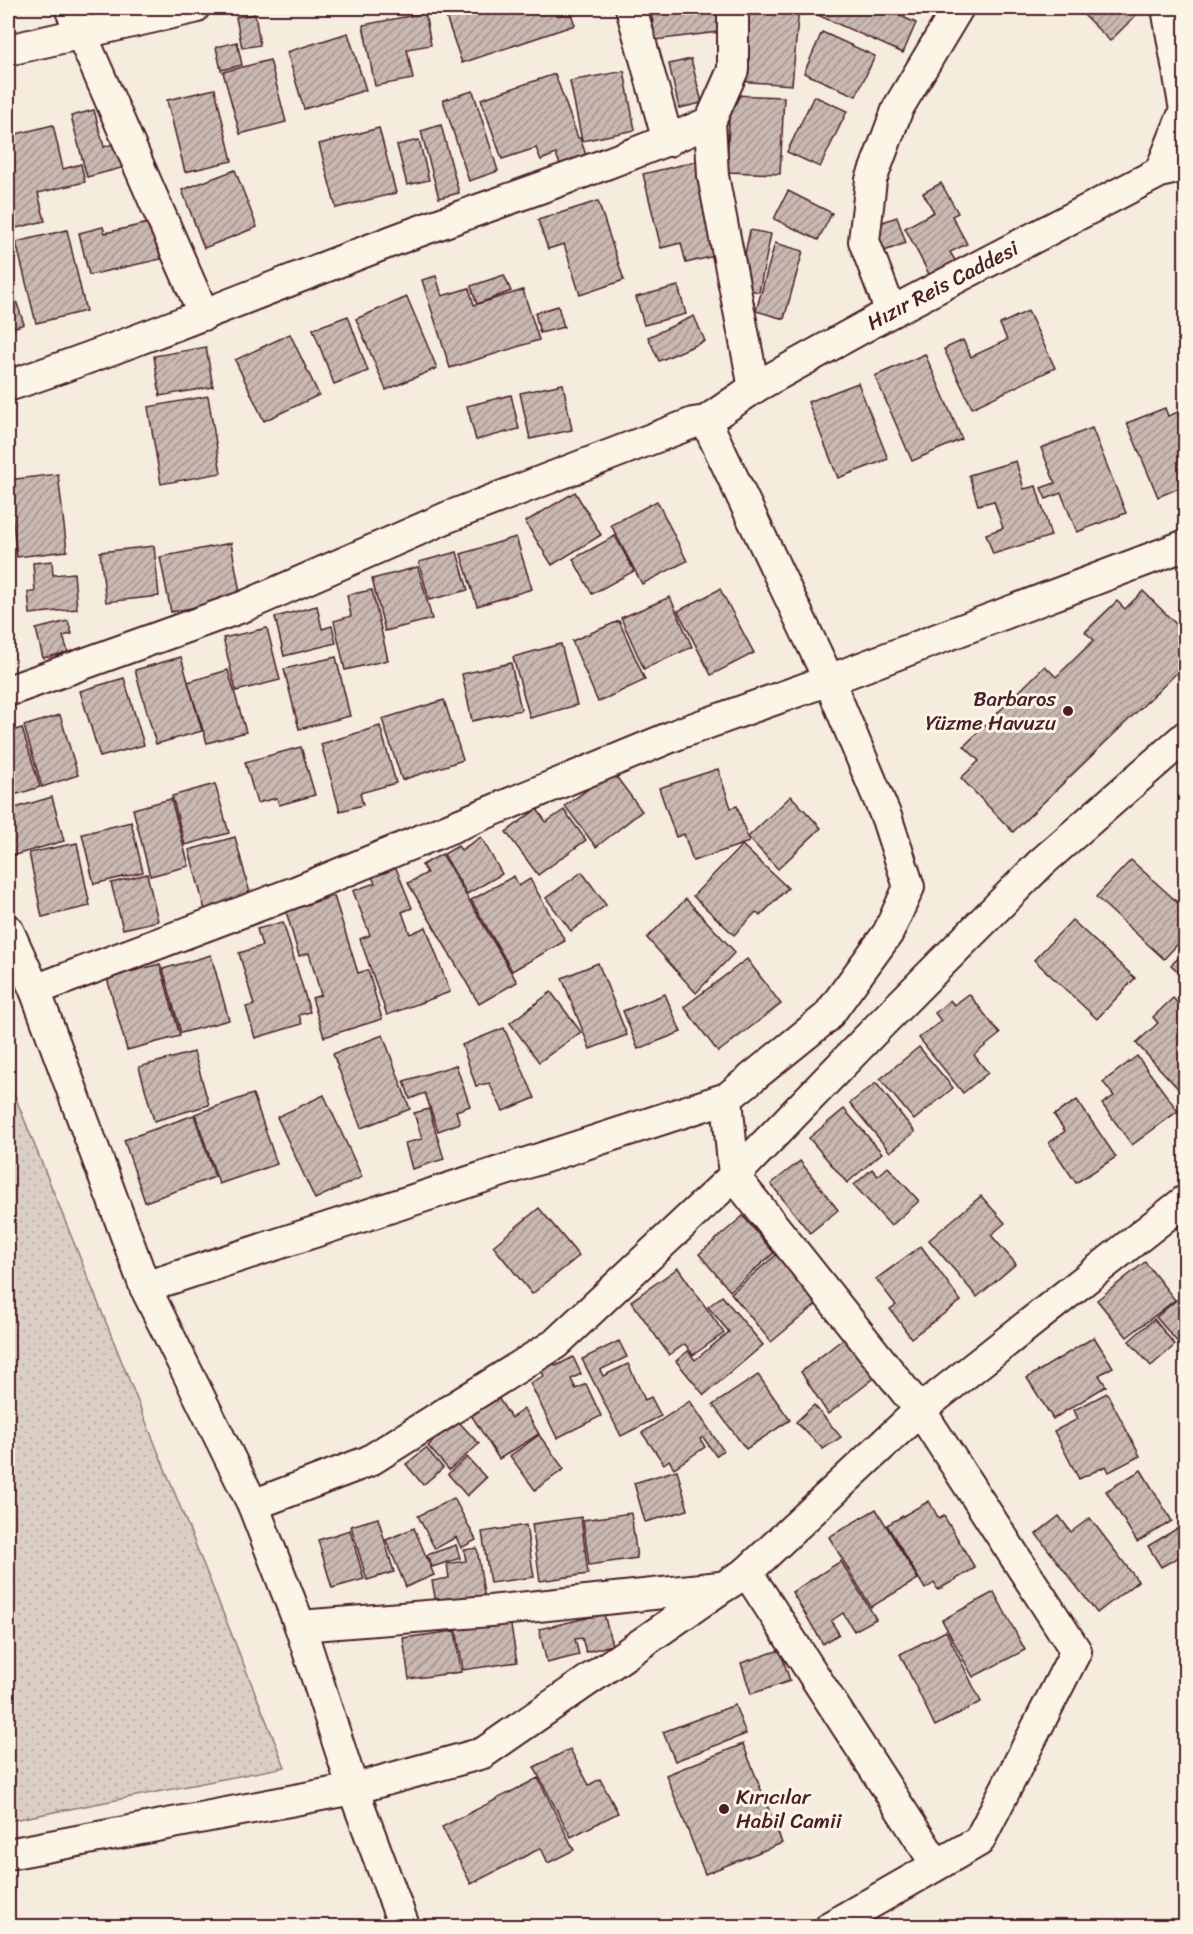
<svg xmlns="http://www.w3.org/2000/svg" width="1193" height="1934" viewBox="0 0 1193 1934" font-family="Sriracha,sans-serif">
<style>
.grass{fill:url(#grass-dots);stroke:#927678;stroke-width:1.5}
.building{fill:url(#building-hatch);stroke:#4a1f2b;stroke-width:1.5}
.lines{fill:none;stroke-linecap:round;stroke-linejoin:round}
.minor-casing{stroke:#4a1f2b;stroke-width:34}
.minor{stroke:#fcf5e5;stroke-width:30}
.poi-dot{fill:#4a1f2b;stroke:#fcf5e5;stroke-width:2}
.labels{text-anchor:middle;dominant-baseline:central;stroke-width:6;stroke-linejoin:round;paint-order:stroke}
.street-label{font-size:21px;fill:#4a1f2b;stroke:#fcf5e5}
.poi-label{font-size:21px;fill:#4a1f2b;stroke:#fcf5e5;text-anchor:end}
</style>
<defs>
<pattern id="grass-dots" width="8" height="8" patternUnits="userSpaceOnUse" patternTransform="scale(1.5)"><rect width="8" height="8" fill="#dbcec4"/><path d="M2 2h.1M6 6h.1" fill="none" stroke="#bdb0a9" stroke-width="1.8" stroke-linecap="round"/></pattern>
<pattern id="building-hatch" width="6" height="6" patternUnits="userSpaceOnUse" patternTransform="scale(1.5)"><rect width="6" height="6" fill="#cab9b1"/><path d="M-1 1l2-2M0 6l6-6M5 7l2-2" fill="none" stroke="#a69690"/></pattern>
</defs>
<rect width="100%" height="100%" fill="#f5ecde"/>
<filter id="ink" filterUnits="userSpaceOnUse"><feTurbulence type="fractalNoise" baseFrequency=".0167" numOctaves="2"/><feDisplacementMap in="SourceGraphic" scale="12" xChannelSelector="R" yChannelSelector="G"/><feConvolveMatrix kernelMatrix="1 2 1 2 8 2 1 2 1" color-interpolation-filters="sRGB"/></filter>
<g filter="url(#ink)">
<polygon class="grass" points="8,1079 285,1767 8,1821"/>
<g class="building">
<polygon points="443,8 569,8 575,25 462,63"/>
<polygon points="651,8 723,8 726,31 655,40"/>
<polygon points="742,8 799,8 792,85 737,81"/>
<polygon points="816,8 883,8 916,23 903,53 813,13"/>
<polygon points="1077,8 1143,8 1110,41"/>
<polygon points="425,13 431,45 407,49 413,79 375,86 363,25"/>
<polygon points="255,14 260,45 242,48 236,17"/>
<polygon points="822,32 875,56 856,96 804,73"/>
<polygon points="348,33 366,90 304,109 287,52"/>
<polygon points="237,42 242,65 221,70 216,47"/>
<polygon points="691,59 702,103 679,108 669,64"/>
<polygon points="270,60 286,122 240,134 223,72"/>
<polygon points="624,71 635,130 582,141 570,81"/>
<polygon points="555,74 578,138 580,138 590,166 564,175 556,154 541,160 536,148 502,159 481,99"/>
<polygon points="215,89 232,161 185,172 167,100"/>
<polygon points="473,91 498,171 469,181 443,100"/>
<polygon points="730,95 784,97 780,174 727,172"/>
<polygon points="814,96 847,111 820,167 787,152"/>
<polygon points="94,110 104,147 119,142 125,167 87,177 71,116"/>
<polygon points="53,125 63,169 81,164 85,182 38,193 45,221 8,230 8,136"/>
<polygon points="441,125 459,193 439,198 421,131"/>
<polygon points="379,128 396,193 336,208 319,144"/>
<polygon points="419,140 429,180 407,185 397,145"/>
<polygon points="698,161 722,254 686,263 681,243 661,248 643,174"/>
<polygon points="235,170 257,227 204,248 182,190"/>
<polygon points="941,183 958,213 952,216 967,244 950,252 956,262 930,276 905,228 934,212 923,193"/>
<polygon points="788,191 832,213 818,240 774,219"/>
<polygon points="598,201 624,280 580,295 564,244 548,249 538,220"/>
<polygon points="897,217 906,243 879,253 869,227"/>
<polygon points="153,222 161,259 89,275 79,233 103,227 105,233"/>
<polygon points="67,230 86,311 36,323 16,242"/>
<polygon points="750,230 771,234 759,292 738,288"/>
<polygon points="775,243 803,251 784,319 756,311"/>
<polygon points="504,275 511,291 477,304 471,286"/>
<polygon points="436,276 442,296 469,288 474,305 523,290 539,340 450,368 422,280"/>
<polygon points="8,277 24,324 8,330"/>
<polygon points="678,286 686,314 644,325 636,297"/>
<polygon points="407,297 437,368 386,390 356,319"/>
<polygon points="558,306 564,327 540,333 535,313"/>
<polygon points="1028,311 1055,368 972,408 944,349 963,340 971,357 1007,340 1000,324"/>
<polygon points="348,316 368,371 334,384 313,329"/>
<polygon points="694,316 705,341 659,361 648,337"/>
<polygon points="290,334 319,395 264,421 235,360"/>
<polygon points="206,347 213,387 160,396 154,356"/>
<polygon points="925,354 962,439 912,461 875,376"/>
<polygon points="858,383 888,459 838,478 808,402"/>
<polygon points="563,384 572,430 530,439 520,393"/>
<polygon points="511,395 519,429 476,440 467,406"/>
<polygon points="208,396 221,473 161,484 148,407"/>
<polygon points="1165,408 1168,416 1186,409 1186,485 1158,497 1127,423"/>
<polygon points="1092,428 1126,513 1077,532 1061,493 1046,499 1041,488 1055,483 1041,448"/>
<polygon points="1016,461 1024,489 1036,486 1051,536 993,554 986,534 1003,528 994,501 978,505 969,475"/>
<polygon points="58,474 67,551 17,557 8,480"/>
<polygon points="575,492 601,535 552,565 525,522"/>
<polygon points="657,501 687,561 642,584 611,525"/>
<polygon points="615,536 634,571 592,594 573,559"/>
<polygon points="516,537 532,589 477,606 461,554"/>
<polygon points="231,543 241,598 171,612 160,557"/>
<polygon points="154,546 159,596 106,602 100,552"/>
<polygon points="457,552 468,590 429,600 419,562"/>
<polygon points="52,561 53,575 74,573 77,609 30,614 28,592 35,592 33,563"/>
<polygon points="418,567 432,619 385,631 372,579"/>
<polygon points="720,589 754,653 711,675 678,611"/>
<polygon points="372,590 388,660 345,670 334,621 351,616 347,595"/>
<polygon points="1143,591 1186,634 1186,664 1013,832 961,778 979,761 964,746 1045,666 1056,677 1094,640 1085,632 1117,601 1125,609"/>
<polygon points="670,597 692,647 644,669 621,618"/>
<polygon points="317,606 322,629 332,626 336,643 284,656 275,617"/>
<polygon points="68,621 72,634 63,636 68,652 43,658 36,629"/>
<polygon points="619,621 645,680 598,702 572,641"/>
<polygon points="267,628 280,680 236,691 223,638"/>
<polygon points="561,644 577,705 530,718 513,657"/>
<polygon points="181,657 202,731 156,744 135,670"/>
<polygon points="336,657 350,716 299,729 284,669"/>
<polygon points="511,663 521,710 472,721 462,674"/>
<polygon points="228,670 246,732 207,743 188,682"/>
<polygon points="124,678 144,745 100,757 80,691"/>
<polygon points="444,700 463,760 402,780 382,719"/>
<polygon points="60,715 78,775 42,787 24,726"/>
<polygon points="380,726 396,783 360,793 363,805 340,811 321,744"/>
<polygon points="22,728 40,787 8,797 8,732"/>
<polygon points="301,747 315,795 279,805 277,798 257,803 245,762"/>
<polygon points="718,769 731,808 737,806 749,842 693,861 684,834 676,837 659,788"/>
<polygon points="612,771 642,811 596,847 565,806"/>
<polygon points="215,784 229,833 185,845 172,796"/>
<polygon points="791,796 821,828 778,869 748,837"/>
<polygon points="52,797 64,841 8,857 8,837 10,836 8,826 8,810"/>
<polygon points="171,799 189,866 150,876 133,809"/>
<polygon points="537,809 546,822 564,810 586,840 538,875 506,832"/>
<polygon points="131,822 143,872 94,884 82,834"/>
<polygon points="235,837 251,897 205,910 189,850"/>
<polygon points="481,837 502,874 467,894 444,854 458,846 461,850"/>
<polygon points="77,843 90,906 42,917 29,853"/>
<polygon points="742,845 788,888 760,916 756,912 734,935 693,896"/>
<polygon points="442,854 517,982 479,1004 408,883 427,873 422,865"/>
<polygon points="1131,860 1186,910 1186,935 1164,959 1096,897"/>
<polygon points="396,868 412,908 402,912 410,934 426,927 450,992 387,1015 360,939 370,935 353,891 375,883 372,877"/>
<polygon points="582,872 606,905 571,931 546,898"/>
<polygon points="147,874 158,921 123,929 111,883"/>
<polygon points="514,876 519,886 530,879 565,941 512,971 471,900"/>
<polygon points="334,896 358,973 368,970 382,1019 324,1037 312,998 321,995 309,953 299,956 286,911"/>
<polygon points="686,899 735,952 696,993 647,938"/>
<polygon points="1072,920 1135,978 1097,1019 1034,960"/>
<polygon points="283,922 310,1012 299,1015 302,1024 255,1038 246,1007 254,1005 239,953 262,946 257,929"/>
<polygon points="1186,951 1186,979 1171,965"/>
<polygon points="211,955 229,1020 181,1033 163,969"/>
<polygon points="747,959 781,1004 718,1052 684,1007"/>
<polygon points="598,963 627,1035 590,1049 562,978"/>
<polygon points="160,964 180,1036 127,1050 107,978"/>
<polygon points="551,992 581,1032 539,1062 510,1023"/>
<polygon points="665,994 681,1032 638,1049 623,1011"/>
<polygon points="969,994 1000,1034 974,1055 988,1073 963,1093 919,1038 941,1021 935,1013 950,1000 954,1005"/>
<polygon points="1173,998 1186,1012 1186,1022 1177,1030 1186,1039 1186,1097 1136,1043 1158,1023 1153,1017"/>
<polygon points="504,1028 535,1098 503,1111 489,1083 476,1086 462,1045"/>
<polygon points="383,1035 410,1109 361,1128 333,1054"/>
<polygon points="919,1047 953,1088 914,1120 880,1079"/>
<polygon points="194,1052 209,1105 154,1121 139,1067"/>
<polygon points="1137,1056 1178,1111 1132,1145 1102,1104 1114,1096 1103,1082"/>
<polygon points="456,1065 470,1106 456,1111 460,1123 438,1131 425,1093 410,1099 404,1081"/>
<polygon points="876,1083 915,1132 890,1152 850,1103"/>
<polygon points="253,1094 277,1164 219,1184 195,1114"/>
<polygon points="324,1095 362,1177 315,1199 277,1117"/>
<polygon points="1077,1100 1116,1157 1076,1183 1049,1143 1065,1131 1054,1115"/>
<polygon points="429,1109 444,1159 412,1169 405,1143 422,1139 414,1113"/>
<polygon points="844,1109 882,1153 847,1183 809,1138"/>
<polygon points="194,1115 215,1177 145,1202 124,1140"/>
<polygon points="800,1161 838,1210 810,1233 771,1184"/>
<polygon points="888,1167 919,1201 891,1226 854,1185 872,1169 878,1176"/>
<polygon points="981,1196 1005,1223 991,1235 1016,1264 977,1297 929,1240"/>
<polygon points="539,1208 579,1256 532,1294 493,1246"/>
<polygon points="743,1216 774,1253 730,1291 699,1254"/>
<polygon points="921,1246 961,1301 911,1338 890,1309 896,1305 876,1279"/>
<polygon points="782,1250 823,1299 771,1342 731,1293"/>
<polygon points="1145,1262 1175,1300 1127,1337 1097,1300"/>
<polygon points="678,1268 724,1333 693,1355 685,1344 669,1355 631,1301"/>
<polygon points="1186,1292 1186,1352 1156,1317"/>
<polygon points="722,1296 763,1345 704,1395 676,1361 688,1351 695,1360 729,1332 708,1307"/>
<polygon points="1154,1319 1175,1345 1151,1366 1129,1341"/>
<polygon points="852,1332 885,1370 828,1414 801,1372"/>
<polygon points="1094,1337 1113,1367 1099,1375 1106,1386 1053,1419 1027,1378"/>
<polygon points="619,1341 627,1357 600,1370 603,1376 628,1364 645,1400 651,1397 661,1416 621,1436 582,1359"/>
<polygon points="573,1357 581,1374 571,1379 576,1389 586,1384 601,1416 557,1438 530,1383 544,1376 539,1367 552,1360 556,1366"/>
<polygon points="758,1375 790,1420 746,1449 713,1405"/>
<polygon points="495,1393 511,1418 524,1409 539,1434 499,1459 468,1410"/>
<polygon points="1107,1393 1140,1456 1109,1472 1106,1466 1079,1479 1054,1431 1078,1419 1074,1410"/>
<polygon points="690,1401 723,1450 716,1456 703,1437 700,1439 705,1447 674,1468 669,1460 664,1464 642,1433"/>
<polygon points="814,1405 841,1437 823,1449 796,1422"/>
<polygon points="457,1420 479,1444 449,1470 428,1446"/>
<polygon points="539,1435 564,1469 535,1490 510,1456"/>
<polygon points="426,1448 443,1468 423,1485 406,1464"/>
<polygon points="467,1457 486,1478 467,1496 448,1474"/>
<polygon points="677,1470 688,1510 645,1522 634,1483"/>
<polygon points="1141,1470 1172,1521 1137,1542 1106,1491"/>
<polygon points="454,1498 476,1540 461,1548 456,1537 435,1549 418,1516"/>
<polygon points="929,1501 939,1519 944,1516 975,1568 938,1590 934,1583 925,1589 887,1525"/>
<polygon points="876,1509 918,1579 871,1607 829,1537"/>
<polygon points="631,1513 637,1558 589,1565 583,1520"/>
<polygon points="1059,1516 1071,1532 1090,1518 1138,1581 1097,1613 1036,1534"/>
<polygon points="581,1517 588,1574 540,1581 532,1524"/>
<polygon points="378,1518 394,1572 367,1580 351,1526"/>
<polygon points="526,1525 534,1577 490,1583 482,1532"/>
<polygon points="414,1528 434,1575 406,1587 386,1540"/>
<polygon points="1178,1528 1186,1541 1186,1553 1161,1567 1148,1546"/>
<polygon points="350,1530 364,1579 332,1588 318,1540"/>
<polygon points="456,1545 460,1558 432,1567 427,1555"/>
<polygon points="477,1548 485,1600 437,1608 432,1581 449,1578 447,1564 466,1561 464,1550"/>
<polygon points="841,1561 876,1619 854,1631 843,1613 831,1621 839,1634 823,1644 792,1592"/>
<polygon points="994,1592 1025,1650 973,1677 942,1620"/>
<polygon points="604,1614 612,1645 586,1652 582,1638 575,1639 579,1655 547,1663 539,1629"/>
<polygon points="510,1620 517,1662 463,1670 456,1628"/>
<polygon points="455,1631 461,1672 409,1679 403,1638"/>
<polygon points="946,1631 981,1702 935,1726 900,1654"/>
<polygon points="780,1650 790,1681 751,1694 741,1663"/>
<polygon points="735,1705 746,1734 675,1761 663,1732"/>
<polygon points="743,1744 782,1843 705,1874 666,1775"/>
<polygon points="570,1749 589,1785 600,1779 618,1813 571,1837 534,1767"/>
<polygon points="538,1778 574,1850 548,1863 541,1848 471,1884 442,1827"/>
</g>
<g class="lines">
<g class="minor-casing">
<g id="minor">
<polyline points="70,8 204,315"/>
<polyline points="631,8 668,141"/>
<polyline points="8,50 194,8"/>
<polyline points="710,122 713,176 754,388"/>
<polyline points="1160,172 1185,110 1167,8"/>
<polyline points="891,312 864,241 871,180 898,108 958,8"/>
<path d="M8 386C139 342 266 289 395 240 500 201 607 167 710 122L733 70V8"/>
<polyline points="706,421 829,680 887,819 909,887 888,933 827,1017 727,1098 734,1176 920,1410 1076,1651 979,1841 831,1926"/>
<path id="s1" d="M8 691 245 606 448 517 693 423 706 421 754 388 891 312 1160 172 1186 166"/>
<polyline points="8,930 35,990 145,1287 253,1505 300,1626 353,1789 404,1926"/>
<polyline points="35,990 295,892 683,732 829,680 1186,545"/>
<polyline points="145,1287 727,1098"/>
<polyline points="253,1505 369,1461 555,1344 734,1176 882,1023 1041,863 1186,736"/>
<polyline points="747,1572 936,1864"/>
<polyline points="300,1626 490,1611 720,1587"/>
<polyline points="8,1854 353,1789 483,1753 723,1587 747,1572 920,1410 1186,1200"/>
</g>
</g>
<use href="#minor" class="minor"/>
</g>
</g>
<g class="poi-dot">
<circle cx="1068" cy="711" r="6"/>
<circle cx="724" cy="1809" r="6"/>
</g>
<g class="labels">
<g class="street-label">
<text stroke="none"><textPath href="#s1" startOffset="1022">Hızır Reis Caddesi</textPath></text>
</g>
<g class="poi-label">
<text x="1056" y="699">Barbaros<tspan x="1056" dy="24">Yüzme Havuzu</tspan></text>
<text x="736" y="1797" text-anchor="start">Kırıcılar<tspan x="736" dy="24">Habil Camii</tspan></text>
</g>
</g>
<rect width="1193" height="1934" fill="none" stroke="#fcf5e5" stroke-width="30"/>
<rect x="15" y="15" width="1163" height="1904" fill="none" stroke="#4a1f2b" stroke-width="2" filter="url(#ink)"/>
</svg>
